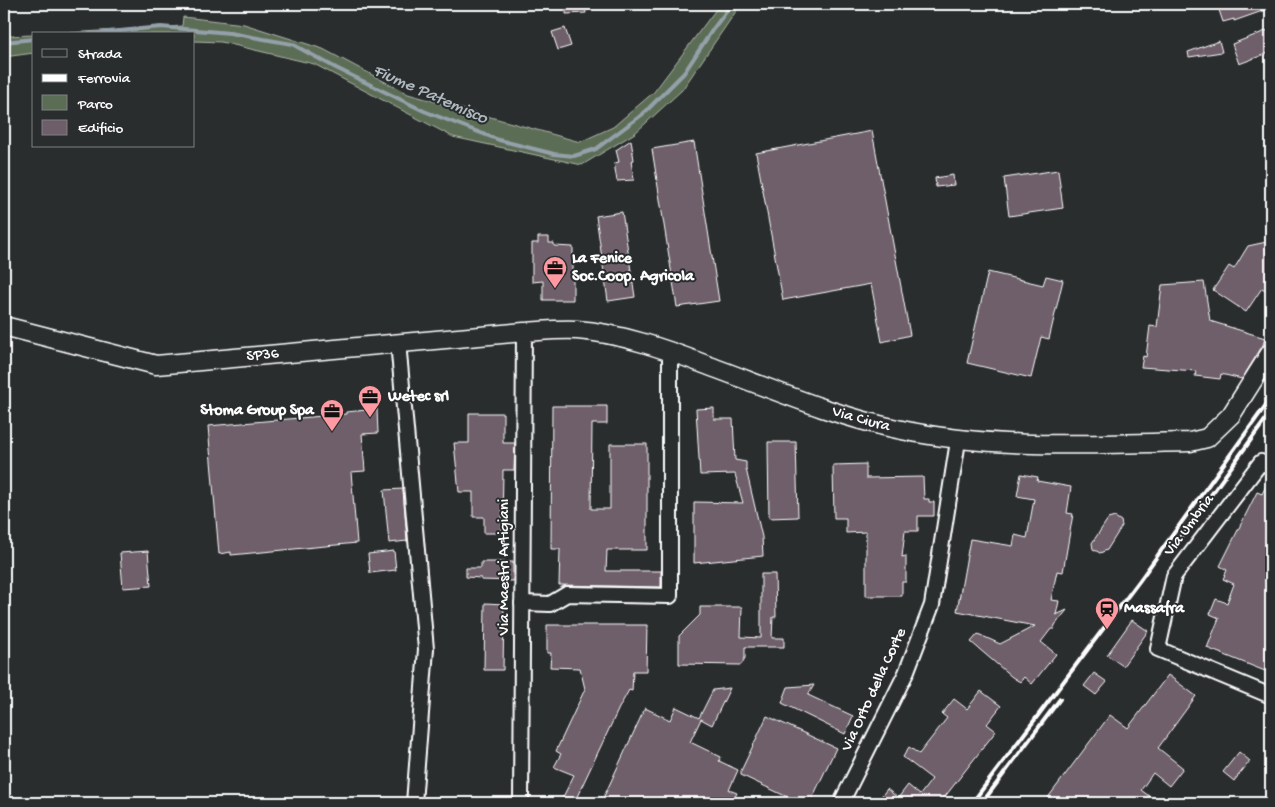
<svg xmlns="http://www.w3.org/2000/svg" width="1275" height="807" viewBox="0 0 1275 807" font-family="'Gochi Hand',sans-serif">
<style>
.green{fill:#5c6d56;stroke:#aeb6aa}
.lines{fill:none;stroke-linecap:round;stroke-linejoin:round}
.stream{stroke:#95a1aa;stroke-width:4}
.building{fill:#6e5e6a;stroke:#fff}
.minor-casing{stroke:#fff;stroke-width:18}
.major-casing{stroke:#fff;stroke-width:21}
.minor{stroke:#2a2d2e;stroke-width:14}
.major{stroke:#2a2d2e;stroke-width:18}
.rail{stroke:#fff;stroke-width:4}
.labels{text-anchor:middle;dominant-baseline:central;stroke-width:4;stroke-linejoin:round;paint-order:stroke}
.poi-label{font-size:16px;font-weight:bold;fill:#fff;stroke:#2a2d2e;text-anchor:start}
.street-label{font-size:16px;fill:#fff;stroke:#2a2d2e}
.water-label{font-size:18px;font-style:italic;fill:#afb9c0;stroke:#2a2d2e}
</style>
<rect width="100%" height="100%" fill="#2a2d2e"/>
<filter id="ink" filterUnits="userSpaceOnUse"><feTurbulence type="fractalNoise" baseFrequency=".02" numOctaves="2"/><feDisplacementMap in="SourceGraphic" scale="10" xChannelSelector="R" yChannelSelector="G"/><feConvolveMatrix kernelMatrix="1 2 1 2 8 2 1 2 1" color-interpolation-filters="sRGB"/></filter>
<g filter="url(#ink)">
<g class="green">
<polygon points="720,4 741,4 682,90 635,133 582,165 453,137 314,64 221,42 194,41 194,34 51,34 182,26 183,17 244,24 323,49 408,94 580,142 613,127 654,92"/>
<polygon points="34,35 34,53 4,57 4,36"/>
</g>
<g class="lines">
<g class="stream">
<polyline points="89,34 161,27 230,33 292,44 336,68 424,111 499,140 554,154 574,156 596,149 643,114 684,73 713,29 732,4"/>
<polyline points="4,42 34,39"/>
</g>
</g>
<g class="building">
<polygon points="566,4 585,4 586,13 566,14"/>
<polygon points="1217,4 1271,4 1271,8 1234,21 1234,19 1223,22"/>
<polygon points="565,28 571,46 558,50 552,32"/>
<polygon points="1271,29 1271,52 1239,64 1232,44"/>
<polygon points="1219,41 1222,52 1189,57 1188,52"/>
<polygon points="872,131 910,335 882,342 871,284 783,300 756,153"/>
<polygon points="631,140 634,160 631,161 634,180 617,181 614,163 619,162 616,150"/>
<polygon points="694,142 719,301 677,307 652,149"/>
<polygon points="1058,170 1063,208 1009,216 1004,178"/>
<polygon points="953,175 954,185 936,187 935,178"/>
<polygon points="622,212 635,297 608,301 596,216"/>
<polygon points="538,237 549,237 549,243 554,243 554,246 573,247 573,300 543,300 543,281 532,282 532,243 538,243"/>
<polygon points="1271,241 1271,294 1262,288 1246,312 1213,290 1229,266 1234,269 1248,246"/>
<polygon points="988,272 1043,285 1046,276 1063,280 1049,339 1041,337 1031,378 967,363"/>
<polygon points="1204,282 1210,321 1265,338 1263,345 1242,379 1221,374 1220,379 1195,376 1196,371 1141,367 1143,356 1146,357 1150,326 1157,327 1162,285"/>
<polygon points="552,406 607,406 607,424 592,424 591,509 610,509 610,444 647,444 647,550 607,550 606,571 661,571 661,587 559,585 560,549 551,549"/>
<polygon points="714,408 714,419 733,419 735,460 746,462 746,469 762,537 763,556 694,563 694,502 743,503 735,474 700,475 696,409"/>
<polygon points="377,409 378,433 362,434 365,471 351,472 357,543 231,555 231,552 219,554 208,426 346,414 346,412"/>
<polygon points="469,413 503,413 503,443 515,443 514,470 503,470 502,533 484,533 484,517 473,517 473,492 459,492 454,443 469,443"/>
<polygon points="768,442 796,442 798,517 769,518"/>
<polygon points="866,464 866,478 923,477 924,499 929,499 929,502 934,502 934,516 918,516 918,531 905,531 902,557 906,556 906,582 902,582 902,596 866,596 866,532 846,533 846,518 834,518 833,465"/>
<polygon points="1021,474 1038,477 1037,481 1071,487 1067,513 1073,514 1063,572 1057,571 1051,600 1059,601 1056,615 1067,610 1055,625 1054,629 1051,629 1041,642 1056,654 1032,684 1024,677 1020,682 1012,677 971,642 978,634 1000,644 1035,626 957,611 970,539 1013,546 1015,535 1027,538 1034,499 1017,496"/>
<polygon points="1271,476 1271,655 1265,671 1207,648 1219,618 1210,614 1216,599 1227,603 1234,584 1223,579 1227,570 1220,566 1257,492 1262,494"/>
<polygon points="403,489 407,541 389,543 384,490"/>
<polygon points="1115,517 1121,521 1122,526 1107,550 1100,553 1093,549 1092,543 1108,519"/>
<polygon points="148,551 151,586 123,588 120,553"/>
<polygon points="394,551 396,570 370,573 368,554"/>
<polygon points="481,562 513,562 513,581 481,580 481,578 466,577 466,568 481,568"/>
<polygon points="761,574 775,574 776,617 773,617 772,638 784,638 784,647 745,647 745,658 741,665 679,664 679,636 700,615 700,607 742,607 741,637 761,638"/>
<polygon points="485,603 504,604 503,670 484,670"/>
<polygon points="1132,620 1148,631 1123,666 1107,655"/>
<polygon points="547,625 647,625 646,671 633,671 632,691 629,690 619,708 574,803 560,803 574,775 554,767 561,754 556,751 585,689 580,668 550,667 551,653 547,653"/>
<polygon points="1094,673 1107,682 1096,695 1084,686"/>
<polygon points="1168,675 1196,696 1158,748 1183,768 1169,786 1153,773 1141,790 1158,803 1044,803 1110,715 1128,728"/>
<polygon points="814,685 808,695 853,716 845,734 782,703 788,687"/>
<polygon points="730,688 712,725 701,719 690,742 721,757 719,761 738,770 729,790 737,793 732,803 601,803 645,708 670,720 676,707 699,718 713,690"/>
<polygon points="981,691 1001,706 987,724 996,731 940,803 876,803 887,789 898,798 908,785 920,795 932,779 903,757 909,747 919,754 947,718 942,714 954,699 967,709"/>
<polygon points="767,716 836,748 810,803 800,803 741,775 741,771"/>
<polygon points="1239,752 1250,761 1234,781 1223,772"/>
</g>
<g class="lines">
<g class="minor-casing">
<g id="minor">
<polyline points="398,342 426,649 414,803"/>
<polyline points="1271,467 1261,462 1174,576 1158,649 1271,696"/>
<polyline points="522,603 550,604 567,594 670,596 670,351"/>
<polyline points="521,803 524,332"/>
<polyline points="841,803 906,673 932,605 958,441"/>
</g>
</g>
<g class="major-casing">
<g id="major">
<path id="s1" d="M4 326 156 365 524 332C541 331 560 329 577 330 619 333 665 349 704 364 767 387 831 415 897 429 993 450 1092 444 1190 442L1207 438 1231 415 1271 352"/>
</g>
</g>
<use href="#minor" class="minor"/>
<use href="#major" class="major"/>
<g class="rail">
<polyline points="1179,539 1266,419"/>
<polyline points="972,803 1140,580 1271,398"/>
<polyline points="982,803 1060,699"/>
</g>
</g>
</g>
<defs>
<g id="office-pin" transform="scale(1.25)"><path d="M0 17L-7.5 6A9.5 9.5 0 1 1 7.5 6Z" fill="#ff9aa2" stroke="#2a2d2e"/><path d="M-6-3h4V-5.5h4V-3h4V5H-6ZM-1-4.5V-3h2v-1.5ZM-6 0V1H6V0Z" fill="#111"/></g>
<g id="station-pin" transform="scale(1.25)"><path d="M0 17L-7.5 6A9.5 9.5 0 1 1 7.5 6Z" fill="#ff9aa2" stroke="#2a2d2e"/><path d="M-3-6H3Q5-6 5-4V2Q5 4 3 4L4.5 6H3L1.5 4h-3L-3 6H-4.5L-3 4Q-5 4-5 2V-4Q-5-6-3-6ZM-3.5-4v3h7v-3ZM-3.5 1v1.5H-2V1ZM2 1v1.5H3.5V1Z" fill="#111"/></g>
</defs>
<g fill-rule="evenodd">
<use href="#office-pin" x="555" y="268"/>
<use href="#office-pin" x="370" y="397"/>
<use href="#office-pin" x="332" y="411"/>
<use href="#station-pin" x="1107" y="609"/>
</g>
<g class="labels">
<g class="poi-label">
<text x="572" y="259">La Fenice<tspan x="572" dy="18">Soc.Coop. Agricola</tspan></text>
<text x="388" y="397">Wetec srl</text>
<text x="314" y="411" text-anchor="end">Stoma Group Spa</text>
<text x="1124" y="609">Massafra</text>
</g>
<g class="street-label">
<text stroke="none"><textPath href="#s1" startOffset="264">SP36</textPath></text>
<text stroke="none"><textPath href="#s1" startOffset="878">Via Ciura</textPath></text>
<text transform="translate(1190 526) rotate(-53)">Via Umbria</text>
<text transform="translate(505 567) rotate(-90)">Via Maestri Artigiani</text>
<text transform="translate(875 690) rotate(-65)">Via Orto della Corte</text>
</g>
<g class="water-label">
<text transform="translate(430 95) rotate(24)">Fiume Patemisco</text>
</g>
</g>
<rect width="1275" height="807" fill="none" stroke="#2a2d2e" stroke-width="20"/>
<rect x="10" y="10" width="1255" height="787" fill="none" stroke="#fff" stroke-width="2" filter="url(#ink)"/>
<rect x="32" y="32" width="162" height="115" fill="#2a2d2e" stroke="#7f8182"/>
<rect x="42" y="49" width="25" height="8" fill="#2a2d2e" stroke="#7f8182"/>
<text x="78" y="58" font-size="15" fill="#ffffff">Strada</text>
<rect x="42" y="74" width="25" height="8" fill="#ffffff" stroke="#7f8182"/>
<text x="78" y="82" font-size="15" fill="#ffffff">Ferrovia</text>
<rect x="42" y="95" width="25" height="15" fill="#5c6d56" stroke="#7f8182"/>
<text x="78" y="108" font-size="15" fill="#ffffff">Parco</text>
<rect x="42" y="120" width="25" height="15" fill="#6e5e6a" stroke="#7f8182"/>
<text x="78" y="132" font-size="15" fill="#ffffff">Edificio</text>
</svg>
